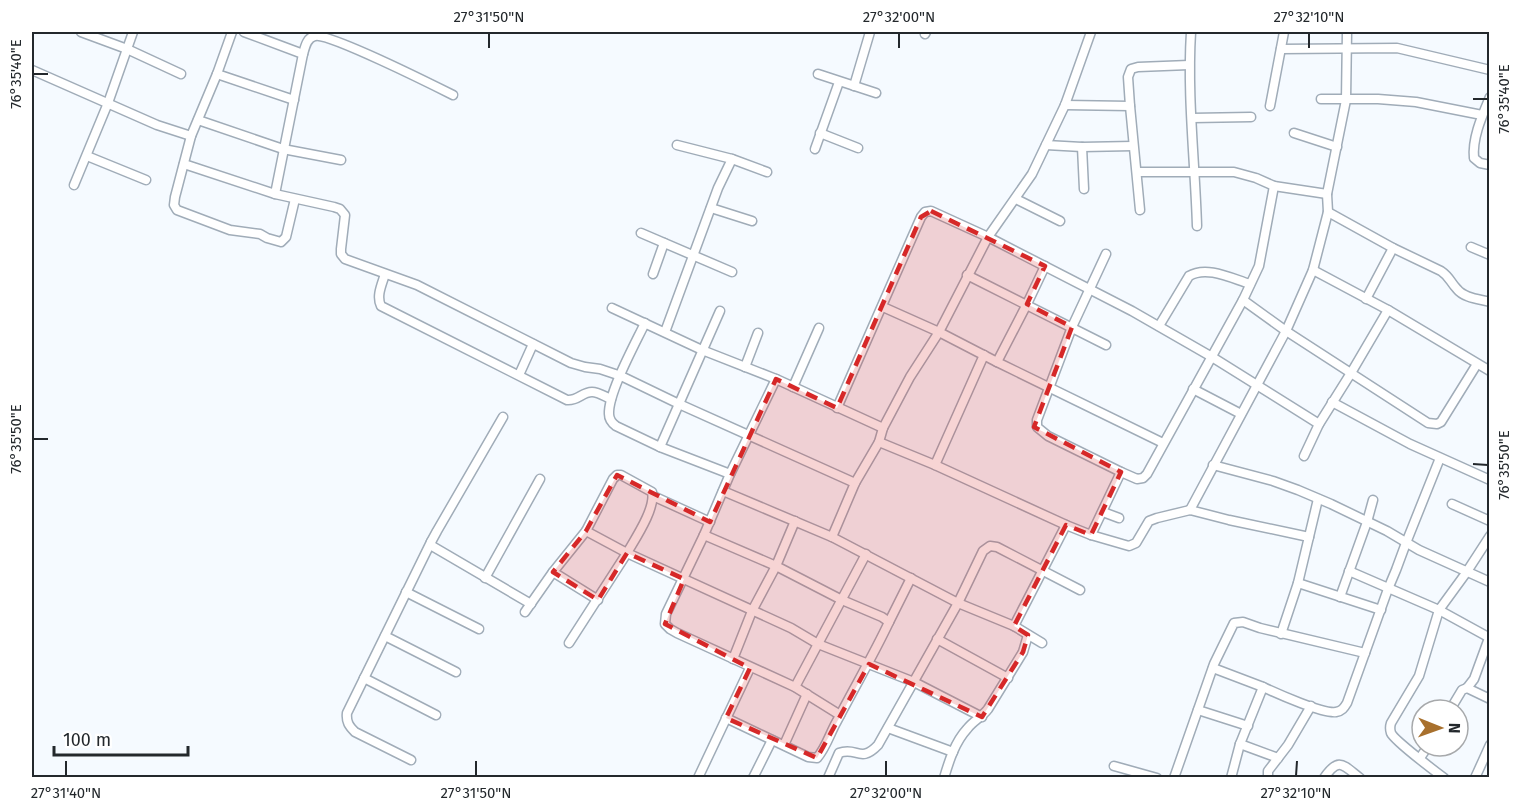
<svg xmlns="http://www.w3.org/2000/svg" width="1521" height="809" viewBox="0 0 1521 809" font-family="'Fira Sans',sans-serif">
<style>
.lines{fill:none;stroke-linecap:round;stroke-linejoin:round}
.street-casing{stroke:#a0acb8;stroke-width:11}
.street{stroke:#fff;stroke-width:8}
.marked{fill:#d62828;fill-opacity:0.2;stroke:#d62828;stroke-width:4.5;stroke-dasharray:12 8;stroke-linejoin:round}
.ticks{fill:none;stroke:#23282c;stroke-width:2}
.neatline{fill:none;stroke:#23282c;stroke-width:2}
.ticks-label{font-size:15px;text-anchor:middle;fill:#23282c}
</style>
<rect width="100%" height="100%" fill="#f5faff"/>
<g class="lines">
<g class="street-casing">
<g id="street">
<polyline points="81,32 127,49 181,74"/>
<polyline points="232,32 217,74 191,136 175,197 174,205 177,210 230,230 260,234 267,238 281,242 286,237 295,199"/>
<polyline points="244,32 303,54"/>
<path d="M1191 32C1187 96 1195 161 1197 226"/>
<polyline points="925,34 926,32"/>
<polyline points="1281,49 1397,48 1490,70"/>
<polyline points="32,70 157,125 191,136"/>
<polyline points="217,74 294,100"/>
<polyline points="818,74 876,93"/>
<polyline points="854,86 870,32"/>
<path d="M1490 97C1482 116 1472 138 1474 158L1480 163 1490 165"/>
<polyline points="1321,99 1378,99 1416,102 1482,115"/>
<polyline points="1065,105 1130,106"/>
<polyline points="1270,106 1284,32"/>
<polyline points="1192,118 1251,117"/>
<polyline points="198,120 283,149 341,160"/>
<polyline points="820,133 858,148"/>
<polyline points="1294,133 1337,147"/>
<polyline points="677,145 732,159 767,172"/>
<polyline points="1046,145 1082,147 1133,146"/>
<polyline points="1082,147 1084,189"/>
<polyline points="815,149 839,82"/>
<polyline points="87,156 146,180"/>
<polyline points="184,164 275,194 334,207 340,209 345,215 341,249 341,254 345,259 417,285 571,363 585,367 600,369 621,376 679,404 855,483"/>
<polyline points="1137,172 1234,172 1256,178 1274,186 1327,194"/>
<polyline points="74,185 108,103 133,32"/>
<path d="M275 194 303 54C305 47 307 37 315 36 329 33 433 85 453 95"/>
<polyline points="1016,199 1060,221"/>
<polyline points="711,208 752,221"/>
<polyline points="1140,210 1130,106 1128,77 1131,69 1138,67 1189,65"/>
<path d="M1328 212 1393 248 1441 271C1450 277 1450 282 1457 289 1464 298 1479 299 1490 302"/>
<polyline points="641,233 732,272"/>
<polyline points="1471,247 1490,255"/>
<polyline points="1106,254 1072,327 1037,420 1037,427 1048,436 1121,472 1137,479 1143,478 1147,474 1243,300 1259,266 1274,186"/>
<polyline points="1313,270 1388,310 1490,371"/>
<path d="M385 274C382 284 376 296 381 306L567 400C578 401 582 392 592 392 598 392 606 397 611 399"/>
<polyline points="653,274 664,243"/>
<polyline points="967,275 1106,345"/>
<polyline points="1366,299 1393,248"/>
<polyline points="1243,300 1286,331 1428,423 1437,424 1441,422 1477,364"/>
<polyline points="883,307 939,332 997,362 1163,443"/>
<polyline points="612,308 702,350 776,379 883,428"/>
<path d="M645 323C635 344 608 393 609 414 609 419 612 423 616 426L660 447 730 474"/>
<path d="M1159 326 1189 276C1207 265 1233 279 1250 284"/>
<polyline points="665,332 718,188 732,159"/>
<polyline points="997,362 1027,304 1045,266"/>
<polyline points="745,367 758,333"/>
<polyline points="519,375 533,344"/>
<polyline points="776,379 730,474 704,535 666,614 665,624 670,629 677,633 795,687 840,715"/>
<polyline points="793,387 819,328"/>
<polyline points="1193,389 1241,414"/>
<polyline points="1332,402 1410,444 1490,480"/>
<polyline points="837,408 921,217 925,212 931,211 988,237 1132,311 1212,357 1319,424"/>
<polyline points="503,417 437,531 431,542 432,546 531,604"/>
<polyline points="879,442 935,465 1066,525 1091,535 1129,546 1136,543 1149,521 1157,518 1190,510 1229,520 1309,537"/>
<polyline points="660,447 720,311"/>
<polyline points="1304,456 1319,424 1351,373 1388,310"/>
<polyline points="935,465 984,355"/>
<polyline points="1213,465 1273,481 1298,490 1331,504 1387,531 1419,550 1490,582"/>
<polyline points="723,491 832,537 958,603 1014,626 1042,643"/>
<polyline points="653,496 710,522"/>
<polyline points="1452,504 1490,521"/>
<polyline points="1190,510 1286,331 1313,270 1328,212 1327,194 1346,100 1347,32"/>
<polyline points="1103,512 1119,518"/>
<path d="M586 531 613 479 617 475H621L652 492C656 508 635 539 627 553L791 628 818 644 914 682 982 717"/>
<path d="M704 535 776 566 842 600 882 617 889 622C873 656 854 688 837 721 830 733 826 748 817 758L808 757 726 718"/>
<polyline points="1091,535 1121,472"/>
<polyline points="832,537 855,483 879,442 883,428 910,377 939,332 988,237 1032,174 1065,105 1091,32"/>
<polyline points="1349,571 1439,610 1490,638"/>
<polyline points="553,572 598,600"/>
<polyline points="485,578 540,479"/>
<polyline points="1298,583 1381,610"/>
<polyline points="406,592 479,629"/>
<polyline points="1340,597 1367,522 1373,500"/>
<polyline points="525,612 553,572 586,531 627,553 569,643"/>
<polyline points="889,622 911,578"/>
<polyline points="1014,626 1066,525"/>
<polyline points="1281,634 1298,583 1318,499"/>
<polyline points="385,636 456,672"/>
<polyline points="937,639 1008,678"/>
<polyline points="733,659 752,611 776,566 795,521"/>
<polyline points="1213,668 1263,687"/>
<polyline points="364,678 436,715"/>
<polyline points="795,687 866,554"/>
<polyline points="1467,688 1490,699"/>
<polyline points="1198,710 1248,726"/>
<polyline points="1450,710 1462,690 1467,688 1474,679 1489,638"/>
<polyline points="888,728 953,752"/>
<polyline points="1240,744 1278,758"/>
<polyline points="784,745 807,694"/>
<polyline points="1420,758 1428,746"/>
<path d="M411 760 355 732C349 726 346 722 347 713L431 542"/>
<polyline points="1114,766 1157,778"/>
<polyline points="698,778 750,668"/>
<polyline points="753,778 772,740"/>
<path d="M828 778 839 753C857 746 860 764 878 745L958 603 983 551 990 546 997 547 1080 590"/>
<path d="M944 778C949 761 955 742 967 729 973 721 982 717 988 709L1023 652 1028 635"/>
<polyline points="1174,778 1214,664 1234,623 1243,622 1260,628 1365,653"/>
<path d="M1231 778 1240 744 1263 687C1278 694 1323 714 1336 712 1342 711 1344 708 1347 703L1388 589 1396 570 1406 543 1440 458"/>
<polyline points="1268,778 1268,771 1288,745 1311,706"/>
<path d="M1324 778C1339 756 1343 765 1360 778"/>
<path d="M1444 778C1436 772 1394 740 1391 733 1390 730 1390 726 1391 723L1419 676 1439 610 1466 573 1490 536"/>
<polyline points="1475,778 1490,745"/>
</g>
</g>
<use href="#street" class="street"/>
</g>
<path class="marked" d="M931 211 1045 266 1027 304 1072 327 1034 427 1121 472 1091 535 1066 525 1014 626 1028 635 1023 652 982 717 869 664 817 758 726 718 750 668 665 624 684 579 627 553 598 600 553 572 586 531 617 475 710 522 776 379 837 408 921 217Z"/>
<path class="ticks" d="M489 48V33M899 48V33M1309 48V33M33 74H48M1473 99H1488M33 439H48M1473 464 1488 465M66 776V761M476 776V761M886 776V761M1296 776 1297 761"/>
<rect width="1521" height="809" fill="none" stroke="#ffffff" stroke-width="66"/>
<g transform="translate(1440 728) rotate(91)"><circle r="28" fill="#ffffff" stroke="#a7a9ab" stroke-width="1.5"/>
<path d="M0-4.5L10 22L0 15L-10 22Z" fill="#a8702d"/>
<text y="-9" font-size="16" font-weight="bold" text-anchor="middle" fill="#23282c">N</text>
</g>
<path d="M54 746v9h134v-9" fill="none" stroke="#23282c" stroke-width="3"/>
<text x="63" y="746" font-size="18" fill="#23282c" stroke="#ffffff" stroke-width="4.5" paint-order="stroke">100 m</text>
<rect x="33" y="33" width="1455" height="743" class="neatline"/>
<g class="ticks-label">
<text x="489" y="22">27°31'50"N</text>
<text x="899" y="22">27°32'00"N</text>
<text x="1309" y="22">27°32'10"N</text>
<text transform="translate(16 74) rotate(-90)" y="5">76°35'40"E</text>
<text transform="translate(1504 99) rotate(-90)" y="5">76°35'40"E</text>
<text transform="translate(16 439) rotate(-90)" y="5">76°35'50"E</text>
<text transform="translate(1504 465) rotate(-90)" y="5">76°35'50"E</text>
<text x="66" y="798">27°31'40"N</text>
<text x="476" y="798">27°31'50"N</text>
<text x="886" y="798">27°32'00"N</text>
<text x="1296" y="798">27°32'10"N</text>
</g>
</svg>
